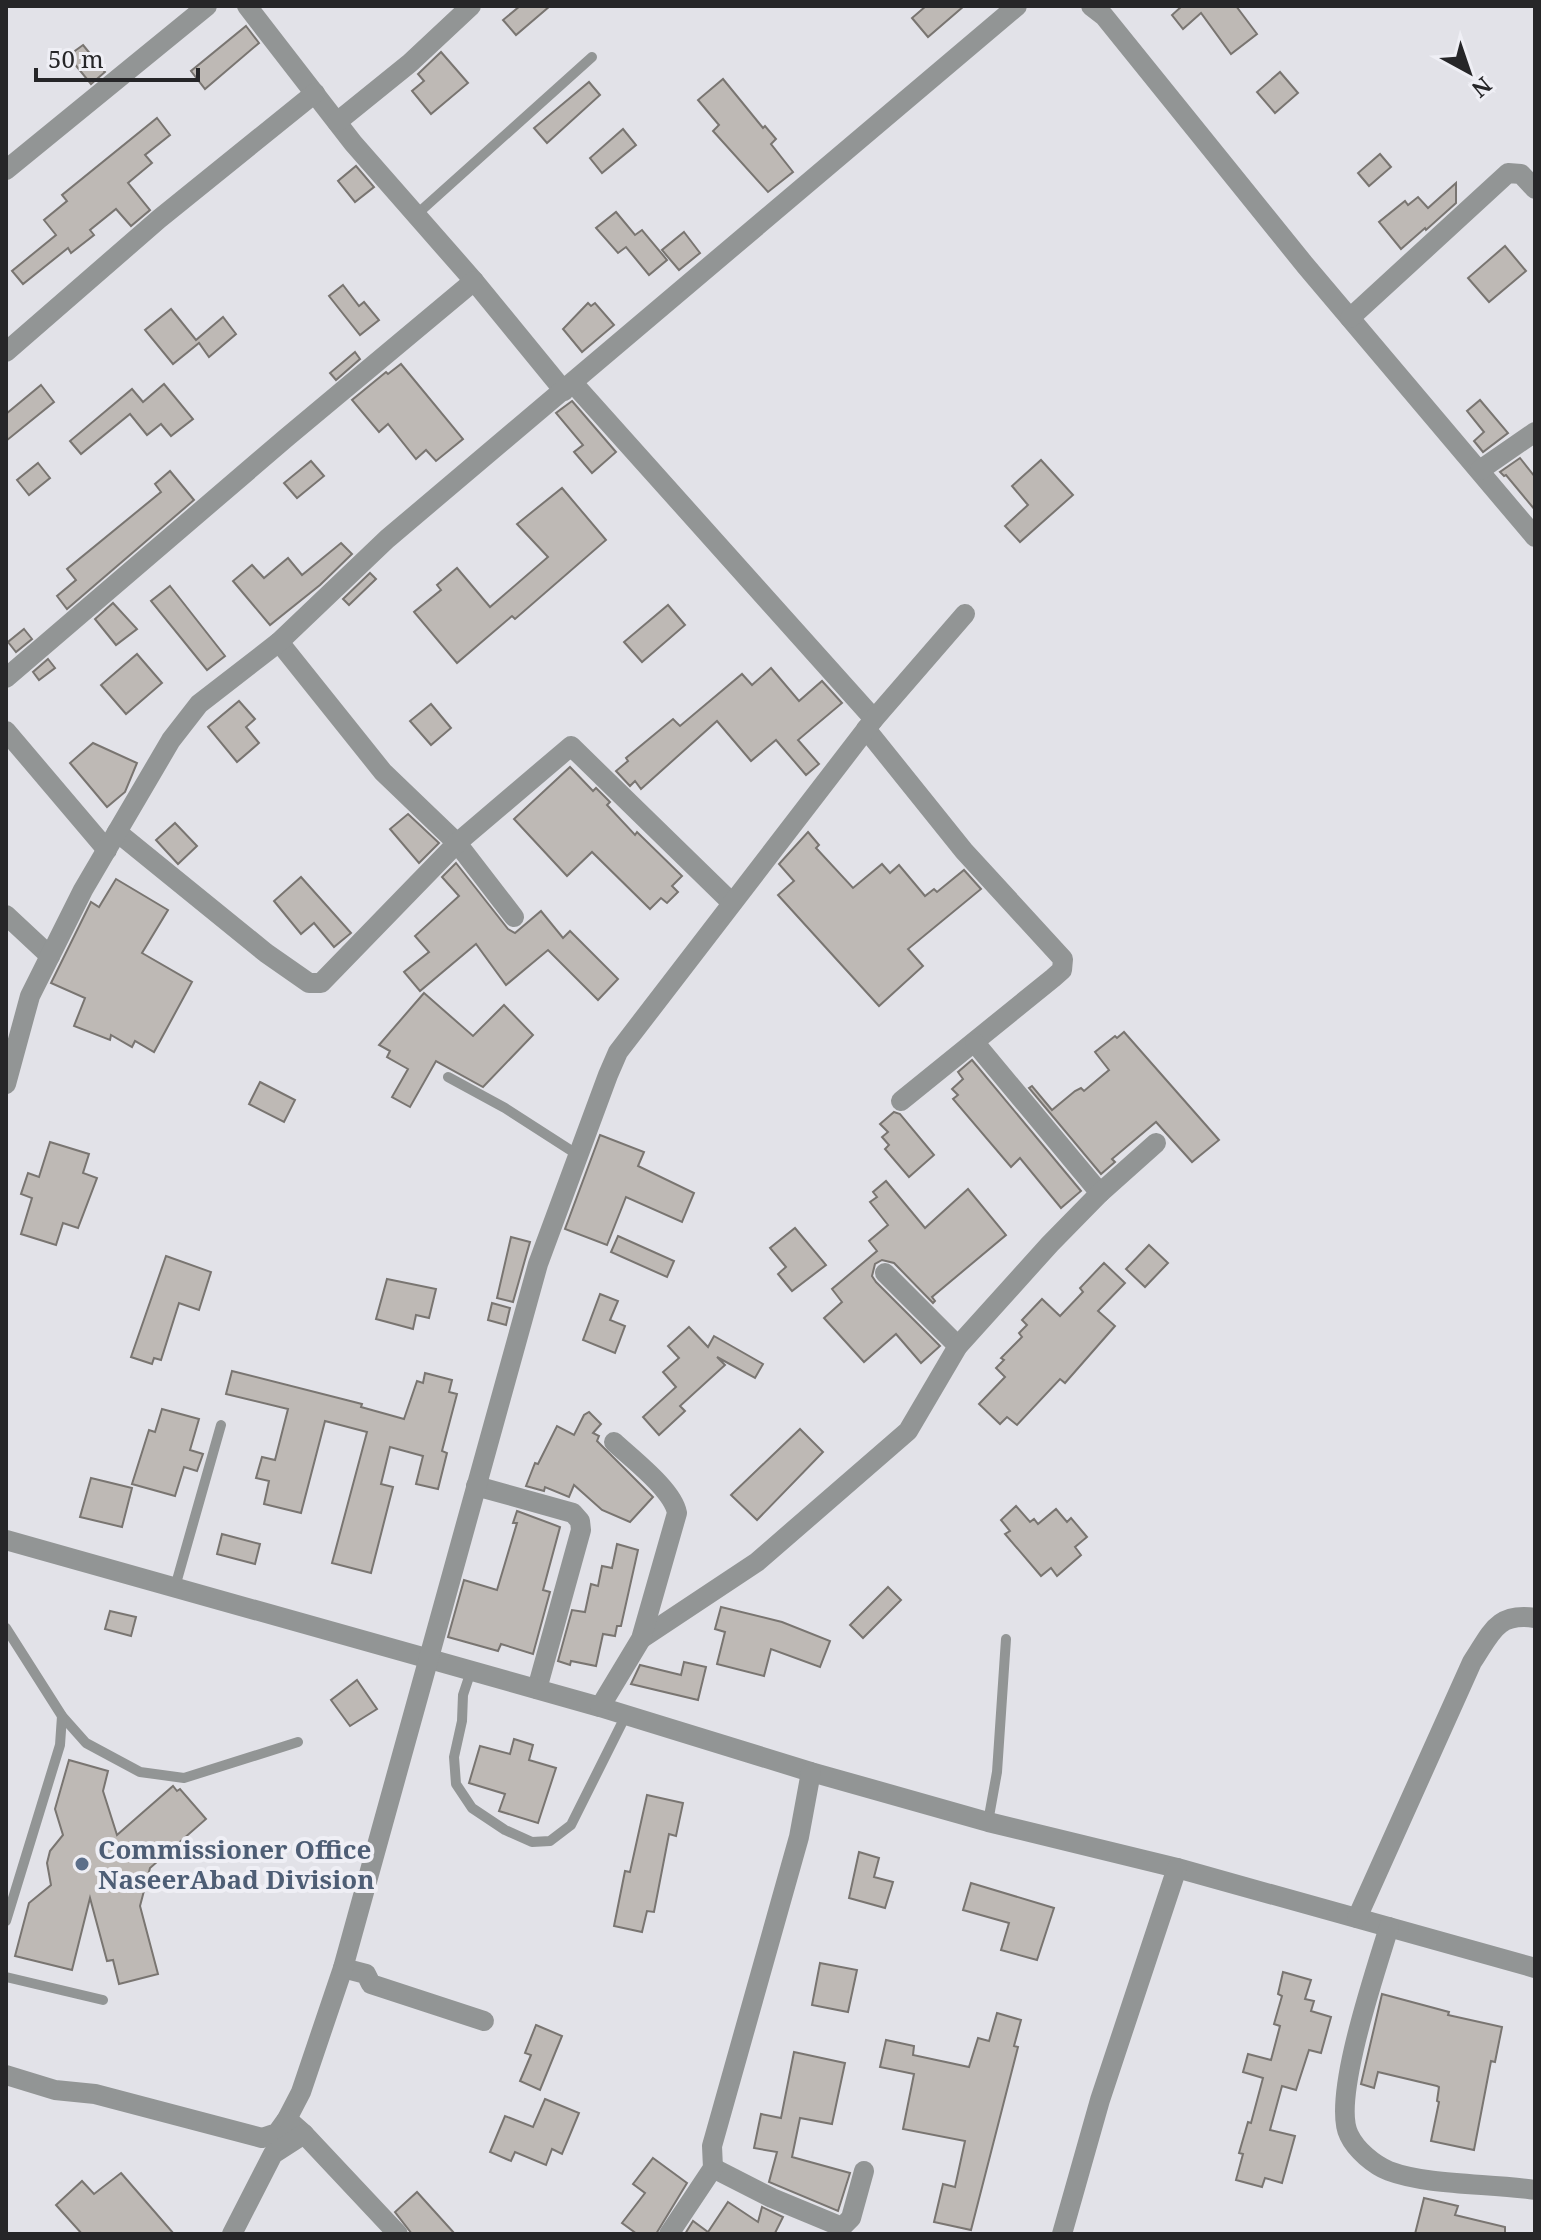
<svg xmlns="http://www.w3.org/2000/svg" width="1541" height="2240" viewBox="0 0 1541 2240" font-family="'Noto Serif',serif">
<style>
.building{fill:#beb9b5;stroke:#797571;stroke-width:2}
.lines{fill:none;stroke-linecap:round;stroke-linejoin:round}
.lane{stroke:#929595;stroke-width:10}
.street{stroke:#929595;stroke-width:20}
.service-dot{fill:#5c6f8a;stroke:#efeff5;stroke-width:3}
.labels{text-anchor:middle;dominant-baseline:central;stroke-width:8;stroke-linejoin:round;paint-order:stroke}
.service-label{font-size:26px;font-weight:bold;fill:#4e5e75;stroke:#efeff5;text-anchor:start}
</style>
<rect width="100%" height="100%" fill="#e2e2e8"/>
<g class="building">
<polygon points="520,6 550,6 516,35 503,20"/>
<polygon points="926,6 964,6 928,37 912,18"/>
<polygon points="1182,6 1236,6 1257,34 1231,54 1201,13 1183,29 1172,15"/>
<polygon points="246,26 259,43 205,89 191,71"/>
<polygon points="83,45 105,72 91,84 68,56"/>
<polygon points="441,52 468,83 431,114 412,91 424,81 418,74"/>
<polygon points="1280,72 1298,93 1275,113 1257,92"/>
<polygon points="723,79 763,128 765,126 776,139 771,144 793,172 768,192 713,131 719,125 698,100"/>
<polygon points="589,82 600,95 547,143 534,128"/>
<polygon points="157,118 170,135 145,155 152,163 128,183 150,210 131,226 116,209 90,230 94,235 71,253 68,248 23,284 12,271 56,235 44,220 67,201 62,195"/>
<polygon points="623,129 636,145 602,173 590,158"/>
<polygon points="1380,154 1391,167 1369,186 1358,173"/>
<polygon points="356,166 374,187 355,202 338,181"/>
<polygon points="1456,183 1456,203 1426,230 1425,228 1401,249 1379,222 1405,201 1408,205 1418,197 1428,208"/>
<polygon points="616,212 635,235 642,230 667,260 649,275 626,247 618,253 596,228"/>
<polygon points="684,232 700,253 679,270 662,250"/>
<polygon points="1505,246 1526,271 1489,302 1468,278"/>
<polygon points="343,285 359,306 364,302 379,320 360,335 329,296"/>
<polygon points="588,303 591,306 595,303 614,325 582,352 563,329"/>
<polygon points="171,309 196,340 223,317 236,334 209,357 199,343 173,364 145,330"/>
<polygon points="355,352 360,359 336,380 330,373"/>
<polygon points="401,364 463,439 436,461 426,450 416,459 388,424 379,432 352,400 386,372 388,374"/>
<polygon points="164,384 193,419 171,436 161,424 147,435 130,414 81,454 70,441 132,389 143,402"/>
<polygon points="41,385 54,402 6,441 6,414"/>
<polygon points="1480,400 1508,433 1483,452 1474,441 1484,432 1467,411"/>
<polygon points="572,401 616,452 592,473 574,452 583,445 556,413"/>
<polygon points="1520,458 1535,477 1535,510 1506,475 1504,476 1500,472"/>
<polygon points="1041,460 1073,495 1020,542 1005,526 1028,505 1012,486"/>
<polygon points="311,461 324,476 297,498 284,483"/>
<polygon points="38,463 50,478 29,495 17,480"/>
<polygon points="170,471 194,500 67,609 57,596 76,580 67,569 161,492 155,484"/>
<polygon points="562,488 606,540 515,619 512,616 457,663 414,612 441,590 437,585 457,568 490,607 548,557 517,524"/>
<polygon points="341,543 352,554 320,585 270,625 233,581 252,565 264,578 288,558 302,575"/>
<polygon points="370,573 376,579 349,605 343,599"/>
<polygon points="170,586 225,656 207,670 151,601"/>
<polygon points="113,603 137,629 116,645 95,619"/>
<polygon points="668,605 685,625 642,662 624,642"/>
<polygon points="24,629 32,639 16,652 8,642"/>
<polygon points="137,654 162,683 126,714 101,685"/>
<polygon points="48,659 55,668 39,680 33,672"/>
<polygon points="771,668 799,701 822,681 842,703 798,740 819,764 806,775 776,740 751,761 717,721 641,789 635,781 630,786 616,771 628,761 626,758 673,719 680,726 742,674 752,685"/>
<polygon points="239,701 255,719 246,727 259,743 237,762 208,727"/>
<polygon points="431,704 451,728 431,745 410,721"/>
<polygon points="93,743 137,763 125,792 107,807 70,763"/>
<polygon points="570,767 593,791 596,788 610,802 607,805 635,835 637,832 682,876 672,886 678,892 667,903 661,898 650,909 592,852 567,876 514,819"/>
<polygon points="408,814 439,843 419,863 390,829"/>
<polygon points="175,823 197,846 178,864 156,840"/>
<polygon points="808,832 819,845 816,848 853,888 882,864 890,873 899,865 925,896 934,889 937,892 964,870 981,889 908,949 923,966 879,1006 778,895 794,881 779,864"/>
<polygon points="456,863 508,929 515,933 541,911 563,938 570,931 618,979 598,1000 548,950 506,985 476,944 420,991 404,972 429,952 415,936 459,896 442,877"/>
<polygon points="301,877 351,933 334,947 314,923 301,934 274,901"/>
<polygon points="116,879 168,910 142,953 192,982 154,1052 135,1041 132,1047 111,1035 110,1040 74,1026 85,998 51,983 91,902 99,907"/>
<polygon points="424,993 473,1036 504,1005 533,1035 483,1087 436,1061 410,1107 392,1097 408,1069 387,1057 390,1051 379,1045"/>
<polygon points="1124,1032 1219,1140 1192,1162 1156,1122 1112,1159 1115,1162 1101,1174 1029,1088 1032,1086 1052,1110 1075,1091 1081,1088 1084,1091 1109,1070 1095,1052 1115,1036 1117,1038"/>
<polygon points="972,1060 1081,1191 1061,1208 1020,1158 1011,1167 953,1099 958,1095 952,1089 963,1079 958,1072"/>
<polygon points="260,1082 295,1100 284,1122 249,1104"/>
<polygon points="894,1112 900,1114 934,1155 909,1177 885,1149 889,1145 882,1137 888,1132 880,1124"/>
<polygon points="600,1135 644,1152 638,1166 694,1193 682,1222 626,1197 607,1245 565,1229"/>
<polygon points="50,1142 89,1154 83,1173 97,1178 78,1228 63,1223 56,1245 21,1234 32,1198 21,1194 28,1173 39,1177"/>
<polygon points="886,1181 925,1228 968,1189 1006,1235 932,1297 935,1301 933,1303 894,1263 882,1260 875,1264 872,1276 876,1282 940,1346 921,1363 896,1334 864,1362 824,1318 842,1302 832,1289 877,1251 869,1241 888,1225 870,1202 877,1197 873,1192"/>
<polygon points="795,1228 826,1265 792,1291 778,1274 786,1267 770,1248"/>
<polygon points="618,1236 674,1261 667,1277 611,1252"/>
<polygon points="511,1237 530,1242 513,1302 497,1298"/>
<polygon points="1149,1245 1168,1263 1145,1287 1126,1269"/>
<polygon points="166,1256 211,1272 199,1310 179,1303 161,1360 154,1358 152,1364 131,1357"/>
<polygon points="1104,1263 1125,1283 1098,1311 1115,1326 1065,1383 1060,1379 1017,1425 1007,1417 1000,1424 979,1404 1005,1377 996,1368 1004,1360 1001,1358 1022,1337 1019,1333 1027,1325 1022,1320 1042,1299 1060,1316 1083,1292 1080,1288"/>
<polygon points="387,1279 436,1289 429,1318 416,1315 413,1329 376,1319"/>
<polygon points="600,1294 618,1301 610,1320 625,1326 615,1353 583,1340"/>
<polygon points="492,1303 510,1308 506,1325 488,1320"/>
<polygon points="689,1327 708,1347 714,1336 763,1364 755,1378 717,1357 725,1365 680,1406 685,1411 659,1435 643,1417 676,1387 663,1372 679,1358 668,1346"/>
<polygon points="232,1371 362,1404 361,1407 404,1419 417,1381 423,1383 425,1373 452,1380 449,1392 457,1394 442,1451 447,1453 438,1489 416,1484 423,1456 390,1447 381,1484 393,1487 371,1573 332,1563 367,1432 325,1421 301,1513 264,1504 269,1481 256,1478 262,1457 275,1460 288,1409 226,1394"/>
<polygon points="162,1409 199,1419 190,1450 203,1454 197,1471 184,1467 175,1496 132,1484 149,1430 155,1432"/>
<polygon points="589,1412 601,1424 593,1433 599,1436 597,1441 653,1497 630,1522 602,1510 574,1485 569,1497 545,1487 544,1491 526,1486 535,1463 538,1464 557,1426 574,1435 584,1415"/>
<polygon points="800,1429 823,1452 757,1520 731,1495"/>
<polygon points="91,1478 132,1488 122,1527 80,1517"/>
<polygon points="1016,1506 1030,1522 1034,1519 1038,1524 1056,1509 1067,1522 1071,1518 1087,1537 1075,1547 1081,1555 1057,1576 1051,1568 1041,1576 1005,1534 1010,1531 1001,1520"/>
<polygon points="517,1511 560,1527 543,1590 550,1592 533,1654 501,1644 498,1651 448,1637 464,1580 497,1590 517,1523 513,1523"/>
<polygon points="222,1534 260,1544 255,1564 217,1554"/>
<polygon points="617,1544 638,1550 621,1626 617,1626 615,1636 603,1634 596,1666 571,1661 570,1665 558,1661 572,1610 585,1612 591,1584 598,1586 602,1566 612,1568"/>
<polygon points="888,1587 901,1600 863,1638 850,1625"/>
<polygon points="721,1607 782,1622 830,1641 820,1667 771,1649 764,1676 717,1664 725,1632 715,1629"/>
<polygon points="110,1611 136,1617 131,1636 105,1629"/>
<polygon points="684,1662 706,1667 698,1700 631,1684 640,1665 681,1675"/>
<polygon points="357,1680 377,1709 350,1726 331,1700"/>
<polygon points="514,1739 533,1745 529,1760 556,1768 538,1823 499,1811 505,1794 469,1783 480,1746 510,1754"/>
<polygon points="69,1760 108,1771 103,1791 117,1835 173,1786 177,1791 180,1789 206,1819 150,1868 140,1906 158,1974 119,1984 113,1960 107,1961 90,1898 72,1970 15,1956 29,1903 51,1885 47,1863 50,1851 63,1835 55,1809"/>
<polygon points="647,1795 683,1803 676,1836 669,1834 654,1912 647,1911 642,1932 614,1926 625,1871 630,1872"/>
<polygon points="859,1852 879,1858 874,1877 893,1882 885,1908 849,1898"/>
<polygon points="971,1883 1054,1908 1037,1960 1001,1950 1009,1923 963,1910"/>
<polygon points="820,1963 857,1970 848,2012 812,2005"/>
<polygon points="1283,1972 1311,1980 1305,1999 1314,2001 1311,2011 1331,2017 1321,2053 1309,2050 1296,2090 1282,2086 1270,2130 1295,2136 1282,2183 1265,2178 1262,2187 1236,2180 1243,2154 1239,2153 1248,2122 1251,2123 1263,2078 1243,2072 1248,2054 1271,2060 1280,2026 1274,2024 1282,1996 1278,1994"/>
<polygon points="1382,1994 1449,2012 1448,2015 1502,2027 1495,2062 1491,2061 1474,2150 1431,2141 1439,2102 1437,2101 1439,2087 1437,2086 1378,2072 1374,2088 1361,2084"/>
<polygon points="997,2013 1021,2020 1014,2046 1018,2047 971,2230 934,2222 943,2184 955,2187 965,2141 903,2129 914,2074 880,2067 886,2040 914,2046 913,2055 969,2067 978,2038 989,2041"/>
<polygon points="536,2025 562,2036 540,2090 520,2081 531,2055 525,2053"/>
<polygon points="794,2052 845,2063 832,2124 800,2118 792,2157 850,2173 838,2211 769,2182 777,2152 754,2148 761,2114 781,2118"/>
<polygon points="545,2099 579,2113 562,2154 552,2149 546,2165 515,2152 511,2161 490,2152 505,2116 533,2127"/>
<polygon points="653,2158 687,2183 656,2234 637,2234 622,2223 645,2193 633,2184"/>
<polygon points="121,2173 174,2234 82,2234 56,2205 82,2181 94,2194"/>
<polygon points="417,2192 455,2234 412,2234 395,2212"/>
<polygon points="1424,2198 1458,2206 1455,2215 1505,2227 1505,2234 1415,2234"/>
<polygon points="728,2202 758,2222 762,2207 783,2217 775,2233 777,2234 685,2234 693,2221 708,2232"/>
</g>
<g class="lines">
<g class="lane">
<polyline points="416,215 592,57"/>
<polyline points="448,1077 505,1108 578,1155"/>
<polyline points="175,1587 221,1425"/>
<polyline points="6,1628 62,1716 86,1743 140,1772 184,1778 298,1742"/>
<polyline points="471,1671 463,1695 462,1721 454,1757 456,1784 472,1808 505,1830 532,1842 550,1841 571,1825 626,1715"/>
<polyline points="988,1822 997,1772 1006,1639"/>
<polyline points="6,1921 60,1745 62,1716"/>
<polyline points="6,1977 103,2000"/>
</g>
<g class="street">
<polyline points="247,6 353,143 474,281 564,391"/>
<polyline points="1091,6 1104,16 1305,265 1535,537"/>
<polyline points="337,122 410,63 471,6"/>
<polyline points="6,170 207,6"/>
<polyline points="1350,318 1508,173 1521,174 1535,189"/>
<polyline points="6,352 159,219 315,93"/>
<polyline points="573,383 874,719"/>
<polyline points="1480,470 1535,432"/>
<polyline points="279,642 383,772 457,843 514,917"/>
<polyline points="6,678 286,438 474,281"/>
<polyline points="866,729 964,851 1063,959 1062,970 1053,978 901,1101"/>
<polyline points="6,731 107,850"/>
<polyline points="117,832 266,953 309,983 321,983 457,843 571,746 732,903"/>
<polyline points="6,915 50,956"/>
<polyline points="975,1043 1100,1193"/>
<polyline points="6,1084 30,996 83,890 171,740 199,704 279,642 387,539 1017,6"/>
<polyline points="885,1273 958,1346"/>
<polyline points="476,1486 573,1513 580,1521 581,1530 537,1689"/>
<polyline points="6,1540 600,1707 811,1772 988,1822 1177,1868 1535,1968"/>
<polyline points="641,1639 757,1562 908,1431 958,1346 1050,1244 1100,1193 1156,1143"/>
<path d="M600 1707 641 1639 677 1513C673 1490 632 1459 614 1442"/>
<path d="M1357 1918 1472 1662C1491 1634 1496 1612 1535 1618"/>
<path d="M1389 1927C1377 1967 1331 2100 1349 2135 1356 2150 1374 2165 1389 2171 1429 2186 1492 2183 1535 2190"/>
<polyline points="343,1968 366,1974 371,1984 484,2021"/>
<polyline points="6,2075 55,2090 95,2094 262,2138 277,2133 287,2119 301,2092 343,1968 538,1264 608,1075 618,1052 874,719 965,614"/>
<polyline points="287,2119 304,2134 398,2234"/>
<polyline points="713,2168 772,2198 842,2227 851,2218 864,2171"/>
<polyline points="232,2234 273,2154 304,2134"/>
<polyline points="669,2234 713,2168 712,2146 799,1837 811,1772"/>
<polyline points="1062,2234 1100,2100 1177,1868"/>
</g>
</g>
<circle class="service-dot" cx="82" cy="1864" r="8"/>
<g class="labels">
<g class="service-label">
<text x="98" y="1849">Commissioner Office<tspan x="98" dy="30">NaseerAbad Division</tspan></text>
</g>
</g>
<rect width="1541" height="2240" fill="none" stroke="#262628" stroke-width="16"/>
<g transform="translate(1469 72) rotate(140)" stroke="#efeff5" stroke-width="6" paint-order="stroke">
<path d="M0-6L14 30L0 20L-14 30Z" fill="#262628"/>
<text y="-12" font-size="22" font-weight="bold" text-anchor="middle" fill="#262628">N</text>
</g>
<path d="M36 68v12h162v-12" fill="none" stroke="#262628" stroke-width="4"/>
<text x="48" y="68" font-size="24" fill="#262628" stroke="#efeff5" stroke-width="6" paint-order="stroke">50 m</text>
</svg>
